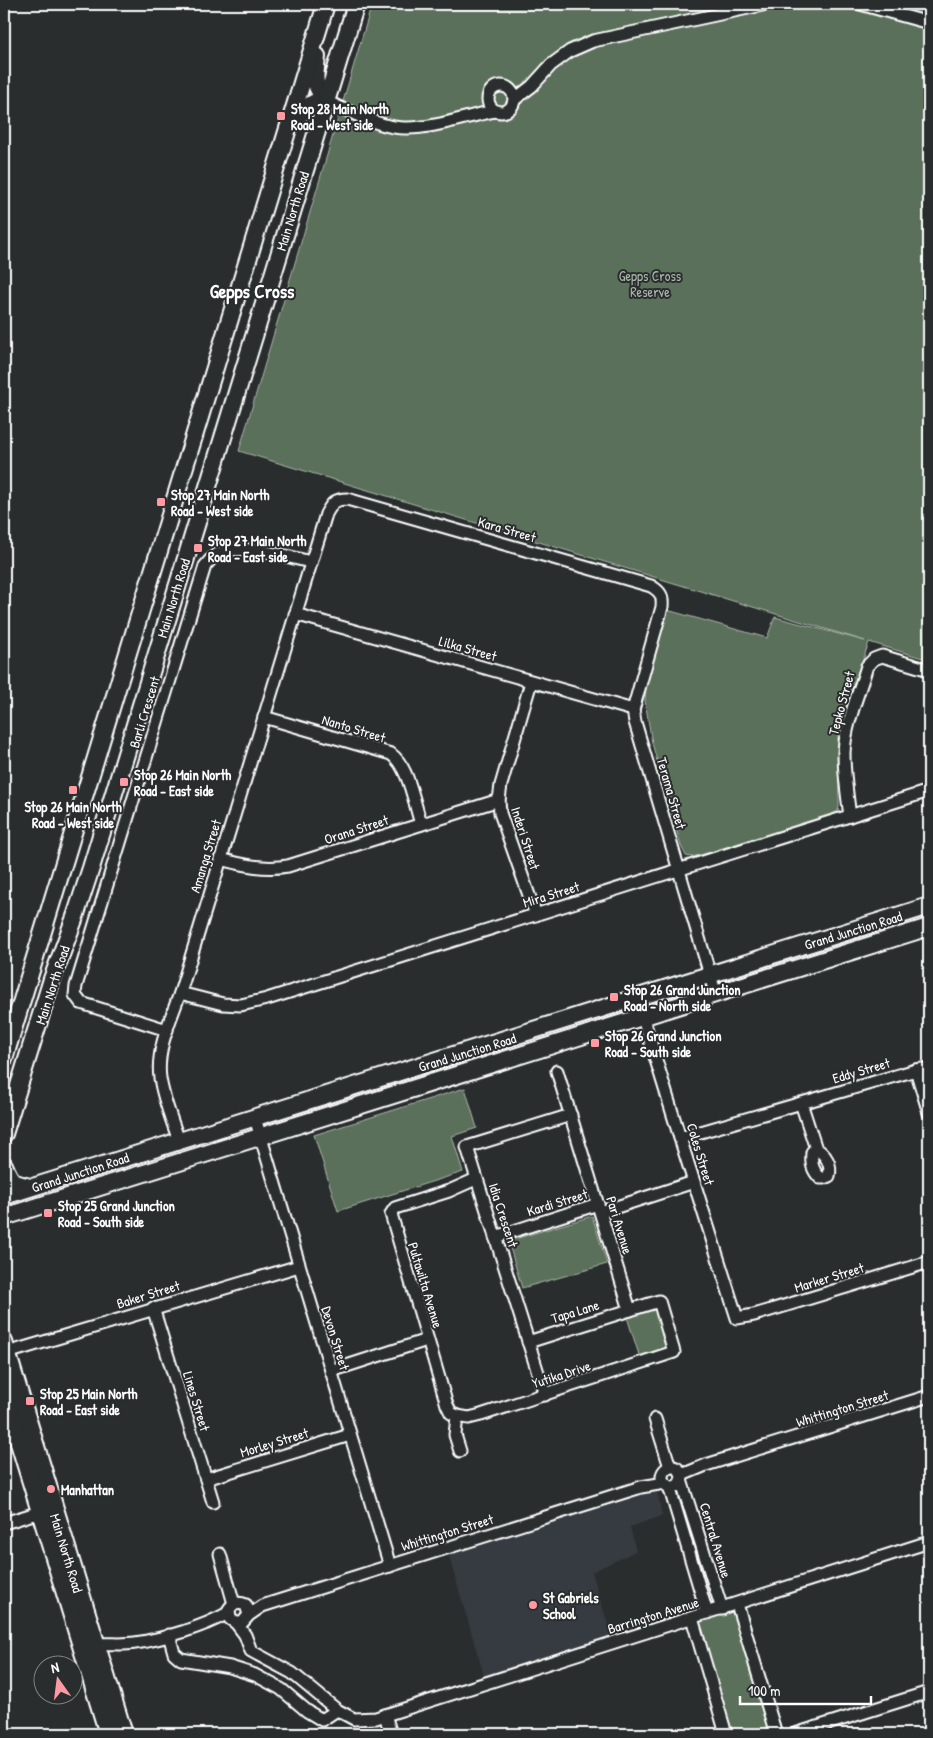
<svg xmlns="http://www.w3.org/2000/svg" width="933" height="1738" viewBox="0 0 933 1738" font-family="'Patrick Hand',sans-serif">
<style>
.built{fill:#363b41}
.green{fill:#5a6f5a;stroke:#acb7ac}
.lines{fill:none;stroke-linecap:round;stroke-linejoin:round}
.minor-casing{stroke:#fff;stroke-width:15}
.highway-casing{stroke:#fff;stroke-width:20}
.minor{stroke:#2a2d2e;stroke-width:11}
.highway{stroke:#2a2d2e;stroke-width:16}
.poi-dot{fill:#ff9aa2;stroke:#2a2d2e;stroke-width:2}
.labels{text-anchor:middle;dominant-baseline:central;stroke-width:4;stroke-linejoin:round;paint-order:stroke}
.poi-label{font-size:14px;font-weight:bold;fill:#fff;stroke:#2a2d2e;text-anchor:start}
.street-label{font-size:14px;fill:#fff;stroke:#2a2d2e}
.park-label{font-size:14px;fill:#acb7ac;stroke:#2a2d2e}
.district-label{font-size:19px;font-weight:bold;fill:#fff;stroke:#2a2d2e}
</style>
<rect width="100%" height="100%" fill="#2a2d2e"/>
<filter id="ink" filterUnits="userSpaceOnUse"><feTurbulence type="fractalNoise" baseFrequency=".02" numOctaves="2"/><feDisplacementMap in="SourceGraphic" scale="10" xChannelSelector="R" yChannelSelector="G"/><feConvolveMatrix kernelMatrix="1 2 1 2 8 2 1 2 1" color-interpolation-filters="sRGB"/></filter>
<g filter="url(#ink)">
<polygon class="built" points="656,1485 662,1516 630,1527 636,1551 592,1572 612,1638 485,1679 448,1553"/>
<g class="green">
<polygon points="372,4 903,4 929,11 929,660 869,642 838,734 839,807 838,811 834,813 704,854 692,857 686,856 681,846 652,743 645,701 646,687 667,610 767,638 775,617 865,641 239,451"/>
<polygon points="465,1088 477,1128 452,1136 463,1172 338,1211 314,1135"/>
<polygon points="592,1216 607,1264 522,1288 508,1241"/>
<polygon points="657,1305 670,1348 640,1358 626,1314"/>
<polygon points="732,1611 735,1616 769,1725 769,1731 766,1734 733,1734 700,1629 699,1623 703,1617"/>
</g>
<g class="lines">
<g class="minor-casing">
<g id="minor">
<polyline points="860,4 929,23"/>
<circle cx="501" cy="99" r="13"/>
<path d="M326 100C335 107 347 110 357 115 372 121 388 128 405 128 433 129 467 116 495 111"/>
<polyline points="514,100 532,86 551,65 570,51 593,41 767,4"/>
<polyline points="295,614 633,710"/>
<polyline points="531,682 501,785 499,800 500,813 536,915"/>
<path d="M264 717 391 754C409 767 414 803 421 824"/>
<path d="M850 816C847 795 844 774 844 753 845 725 859 693 867 666L874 659 882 656 929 670"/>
<path d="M220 859C243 865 264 870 288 866L499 800"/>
<polyline points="180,993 223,1004 241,1005 267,999 929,791"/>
<polyline points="637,998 680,1138 737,1318 754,1315 929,1262"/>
<path d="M167 1030 81 1003 75 995 76 986 205 566C208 562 212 558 216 555 236 541 288 557 311 562"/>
<polyline points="916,1070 929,1113"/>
<path d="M801 1103 816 1149C826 1154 832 1165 829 1176L824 1178H820C812 1170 811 1163 812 1152L816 1149"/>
<polyline points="255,1118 390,1566"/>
<polyline points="680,1138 916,1070 929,1068"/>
<path d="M179 1141C172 1120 163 1099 160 1078 156 1049 171 1019 180 993L326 514C332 503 335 499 347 499L651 586C661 592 663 596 662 607L633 710 635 722 716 995"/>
<polyline points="601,1212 694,1182"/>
<polyline points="495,1237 598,1204"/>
<polyline points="153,1308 213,1502"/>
<polyline points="528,1342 630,1310"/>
<polyline points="7,1353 299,1266"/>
<polyline points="331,1371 427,1340"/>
<polyline points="545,1395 467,1147 571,1115"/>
<polyline points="457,1416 469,1418 481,1415 674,1352 659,1301 630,1310 557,1071"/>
<polyline points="655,1419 670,1467"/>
<polyline points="460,1451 455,1435 457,1416 451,1413 447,1405 391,1214 395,1208 449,1191 476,1179"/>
<circle cx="672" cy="1477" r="10"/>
<polyline points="682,1475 706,1465 929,1396"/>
<polyline points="206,1479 350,1435"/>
<polyline points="681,1480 722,1609"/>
<polyline points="669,1486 707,1613"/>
<polyline points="4,1523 40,1512"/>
<polyline points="220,1554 234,1604"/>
<polyline points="737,1604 776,1734"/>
<path d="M249 1615 246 1605C239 1602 233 1603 229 1609L230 1619 236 1623H242L249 1615 262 1606 641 1487 665 1483"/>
<polyline points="692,1618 726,1734"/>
<polyline points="236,1623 245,1635 251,1651 292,1673 337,1710 354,1719 376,1718 929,1542"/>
<polyline points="169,1635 174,1653 181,1659 230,1667 255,1675 281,1689 307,1711 322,1720 337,1710"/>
<path d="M96 1644C109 1643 122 1645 135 1643 164 1639 203 1627 228 1613"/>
<polyline points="385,1715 391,1734"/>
<polyline points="795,1734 929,1692"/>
</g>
</g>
<g class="highway-casing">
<g id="highway">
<path d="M317 56C316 75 311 84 326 100"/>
<path d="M291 122C306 113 306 101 326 100"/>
<polyline points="4,1059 326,4"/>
<polyline points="4,1134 52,979 75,917 91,868 356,4"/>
<path d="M4 1165C11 1182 13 1184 31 1187"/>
<polyline points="4,1196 929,906"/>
<polyline points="4,1217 929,927"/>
<polyline points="4,1342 124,1734"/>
<polyline points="4,1394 108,1734"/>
</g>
</g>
<use href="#minor" class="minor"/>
<use href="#highway" class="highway"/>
</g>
</g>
<g class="poi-dot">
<rect x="276" y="111" width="10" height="10" rx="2.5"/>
<rect x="156" y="497" width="10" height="10" rx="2.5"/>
<rect x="193" y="543" width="10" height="10" rx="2.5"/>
<rect x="119" y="777" width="10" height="10" rx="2.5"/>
<rect x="68" y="785" width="10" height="10" rx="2.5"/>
<rect x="609" y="992" width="10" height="10" rx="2.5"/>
<rect x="590" y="1038" width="10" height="10" rx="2.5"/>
<rect x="43" y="1208" width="10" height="10" rx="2.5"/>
<rect x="25" y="1396" width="10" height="10" rx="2.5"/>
<circle cx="51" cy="1489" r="5"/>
<circle cx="533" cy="1605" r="5"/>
</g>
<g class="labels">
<g class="poi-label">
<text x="291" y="108">Stop 28 Main North<tspan x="291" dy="16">Road - West side</tspan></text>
<text x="171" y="494">Stop 27 Main North<tspan x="171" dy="16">Road - West side</tspan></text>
<text x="208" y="540">Stop 27 Main North<tspan x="208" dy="16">Road - East side</tspan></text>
<text x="134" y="774">Stop 26 Main North<tspan x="134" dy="16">Road - East side</tspan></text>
<text x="73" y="806" text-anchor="middle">Stop 26 Main North<tspan x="73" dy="16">Road - West side</tspan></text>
<text x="624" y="989">Stop 26 Grand Junction<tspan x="624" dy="16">Road - North side</tspan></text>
<text x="605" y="1035">Stop 26 Grand Junction<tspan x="605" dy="16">Road - South side</tspan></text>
<text x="58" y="1205">Stop 25 Grand Junction<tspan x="58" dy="16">Road - South side</tspan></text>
<text x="40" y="1393">Stop 25 Main North<tspan x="40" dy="16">Road - East side</tspan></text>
<text x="61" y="1489">Manhattan</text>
<text x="543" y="1597">St Gabriels<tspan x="543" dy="16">School</tspan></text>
</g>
<g class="street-label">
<text transform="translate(292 211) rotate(-73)">Main North Road</text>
<text transform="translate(507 529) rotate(16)">Kara Street</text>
<text transform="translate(173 598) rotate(-73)">Main North Road</text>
<text transform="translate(468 648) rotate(16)">Lilka Street</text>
<text transform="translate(841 703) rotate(-75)">Tepko Street</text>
<text transform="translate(144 712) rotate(-73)">Barli Crescent</text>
<text transform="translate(354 728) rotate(17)">Nanto Street</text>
<text transform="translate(672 793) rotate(74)">Terama Street</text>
<text transform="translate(356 829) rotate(-18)">Orana Street</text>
<text transform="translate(526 838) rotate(72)">Inderi Street</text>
<text transform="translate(205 856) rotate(-73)">Amanga Street</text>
<text transform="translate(551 894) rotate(-17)">Mira Street</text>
<text transform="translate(853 930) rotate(-17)">Grand Junction Road</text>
<text transform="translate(52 985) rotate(-72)">Main North Road</text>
<text transform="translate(467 1052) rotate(-17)">Grand Junction Road</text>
<text transform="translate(861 1070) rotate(-16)">Eddy Street</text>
<text transform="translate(701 1154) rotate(73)">Coles Street</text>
<text transform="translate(80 1172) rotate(-18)">Grand Junction Road</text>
<text transform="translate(557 1202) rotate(-17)">Kardi Street</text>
<text transform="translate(504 1215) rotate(72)">Idia Crescent</text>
<text transform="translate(620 1225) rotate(73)">Pari Avenue</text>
<text transform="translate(829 1277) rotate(-17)">Marker Street</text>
<text transform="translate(426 1285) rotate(73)">Pultawilta Avenue</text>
<text transform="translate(148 1294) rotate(-17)">Baker Street</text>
<text transform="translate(575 1311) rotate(-17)">Tapa Lane</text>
<text transform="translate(336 1338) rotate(73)">Devon Street</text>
<text transform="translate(561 1374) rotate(-18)">Yutika Drive</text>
<text transform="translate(197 1401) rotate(73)">Lines Street</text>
<text transform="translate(842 1408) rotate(-17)">Whittington Street</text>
<text transform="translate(274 1442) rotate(-17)">Morley Street</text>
<text transform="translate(447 1532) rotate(-17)">Whittington Street</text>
<text transform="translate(716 1540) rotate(73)">Central Avenue</text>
<text transform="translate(67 1553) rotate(73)">Main North Road</text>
<text transform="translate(653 1615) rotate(-17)">Barrington Avenue</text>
</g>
<g class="park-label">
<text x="650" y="275">Gepps Cross<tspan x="650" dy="16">Reserve</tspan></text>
</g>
<g class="district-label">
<text x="252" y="291">Gepps Cross</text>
</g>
</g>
<rect width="933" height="1738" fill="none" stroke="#2a2d2e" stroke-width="20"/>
<rect x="10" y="10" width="913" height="1718" fill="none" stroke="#fff" stroke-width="2" filter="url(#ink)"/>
<g transform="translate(58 1680) rotate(346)"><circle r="24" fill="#2a2d2e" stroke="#7f8182"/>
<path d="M0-4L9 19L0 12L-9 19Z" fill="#ff9aa2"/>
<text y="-8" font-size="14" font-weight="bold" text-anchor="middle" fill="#ffffff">N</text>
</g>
<path d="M740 1696v8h131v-8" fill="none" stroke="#ffffff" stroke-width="2.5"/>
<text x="748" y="1696" font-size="15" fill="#ffffff" stroke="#2a2d2e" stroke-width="4" paint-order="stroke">100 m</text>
</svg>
